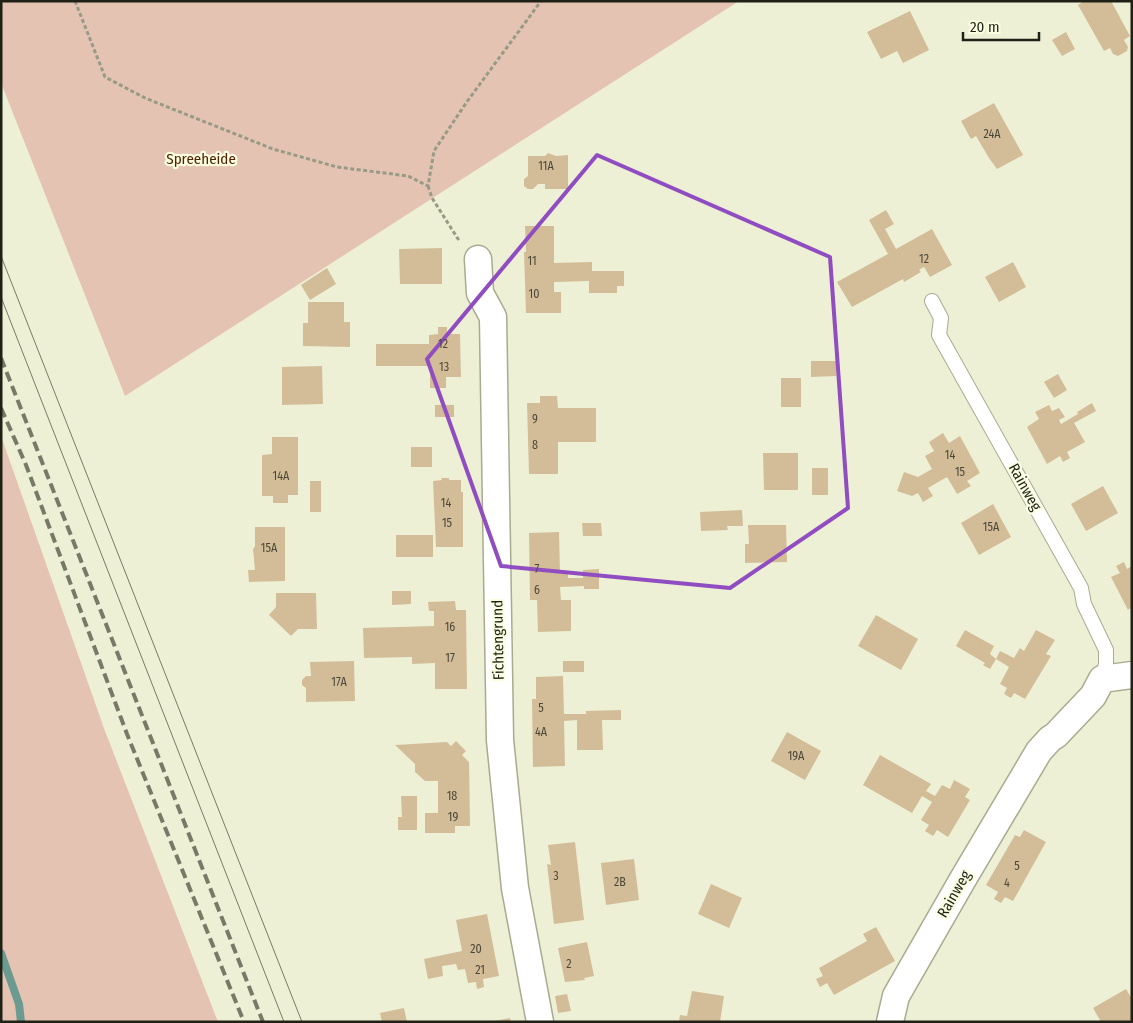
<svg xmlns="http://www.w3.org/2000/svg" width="1133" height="1023" font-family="'Fira Sans Condensed',sans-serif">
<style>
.green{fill:#e5c3b3}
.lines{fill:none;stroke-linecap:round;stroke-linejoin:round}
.stream{stroke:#6b9b90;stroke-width:8}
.building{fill:#d3bd99}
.service-casing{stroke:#a8ab90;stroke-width:16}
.minor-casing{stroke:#a8ab90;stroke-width:29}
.path{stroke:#979a85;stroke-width:3;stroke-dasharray:4 2.5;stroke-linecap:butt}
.service{stroke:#fff;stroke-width:14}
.minor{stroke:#fff;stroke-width:26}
.tram{stroke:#787a68;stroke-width:1}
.rail{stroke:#787a68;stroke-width:4;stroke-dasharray:10 5;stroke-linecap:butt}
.marked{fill:none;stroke:#904cc1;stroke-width:4;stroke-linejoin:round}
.labels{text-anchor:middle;stroke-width:4.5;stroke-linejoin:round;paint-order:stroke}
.number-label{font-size:12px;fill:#4c4837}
.park-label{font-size:15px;fill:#522102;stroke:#fafee1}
.street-label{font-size:15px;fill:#1f2116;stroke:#fafee1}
</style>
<rect width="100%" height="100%" fill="#edf0d4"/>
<path class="green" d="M1,1H739L125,396L1,83Z
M1,436L105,731L218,1022H1Z"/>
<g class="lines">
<path class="stream" d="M1,953L19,1004L21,1022"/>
</g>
<path class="building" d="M1084,1H1111L1130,36L1124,40L1128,47L1127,51L1118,56L1113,54L1110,48L1104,51L1078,5Z
M910,11L929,50L903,63L897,51L881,59L867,32Z
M1066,32L1075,49L1062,56L1052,40Z
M994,103L1023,155L997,169L989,158L976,136L971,139L961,121Z
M548,153L556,156L568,155V189H545V184H538L533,189H528L524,186V179L528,176V156H545Z
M886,210L894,224L885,229L896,249L932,229L952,265L930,277L924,267L919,270L921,272L904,282L903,279L852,307L837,282L888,254L869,220Z
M525,226H554V263L592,262V271H624V286H617V293H589V281L554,282V292H561V313H526L524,252H526Z
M442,248V284H400L399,249Z
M1013,262L1026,287L999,302L985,277Z
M327,268L336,284L310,300L301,285Z
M308,302H344V322H350V347L303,346V323H308Z
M438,327H447V334H460L461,377H446V388H430V366H376V344H429V335L438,334Z
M811,361H836V376L811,377Z
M322,366L323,404L282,405V367Z
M1058,374L1067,390L1054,398L1044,382Z
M781,378H801V407H781Z
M540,396H557L558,408H596V442H558V474H529L527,403H540Z
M1092,403L1096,411L1074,423L1085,442L1067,452L1070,458L1063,462L1060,456L1047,464L1027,427L1039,419L1035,412L1049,405L1052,411L1059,408L1065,417L1059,420L1061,424L1078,414L1077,412Z
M435,405H454V417H435Z
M943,433L949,443L960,436L980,473L967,481L971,486L957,494L947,477L928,488L933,496L923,502L918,493L912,496L897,491L904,472L918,477L932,469L925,456L934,451L929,442Z
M272,437H298V495H288V503H273V496H262V455L272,454Z
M411,447H432V467H411Z
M763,453H798V490H764Z
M812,468H828V495H812Z
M441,478H449V480H461V492H463V547H436L433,481L442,480Z
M310,481H321V512H310Z
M1103,486L1118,513L1086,531L1071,504Z
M993,504L1011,537L979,555L961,523Z
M742,510L743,526H727L728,530L701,531L700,512Z
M582,523H601L602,536H583Z
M748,525H786L787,562L745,563V544H749Z
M255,527H285V581L249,582L248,570H255L253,549L255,546Z
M559,532L560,574H568V578H583V570L599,569V589H584V586L560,587L561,600H571V631L538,632L537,600H530L529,533Z
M396,535H433V557H396Z
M1124,562L1127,569L1132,566V612L1130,608L1128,610L1111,577L1120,573L1116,566Z
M392,591H411V604L392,605Z
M276,593H316L317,629H298L291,636L269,615L276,607Z
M455,601L456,610H466L467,689H435V663L412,664V657L364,658L363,628L434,626V611H429L428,602Z
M876,615L918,639L901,670L858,646Z
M965,630L994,646L990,654L996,659L990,669L983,665L985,663L956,646Z
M1036,630L1055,640L1046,654L1051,656L1025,699L1014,693L1011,698L1004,694L1007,688L1000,684L1009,667L996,659L1000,651L1014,658L1020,648L1024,651Z
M354,661L355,701L306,702V688L302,685V680L306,676H311L310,662Z
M563,661H584V672H563Z
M563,676L564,714H586V711L621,710V720H602L603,750H577V720L564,721L565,766L533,767L532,699H536V677Z
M787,732L821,751L805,780L771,761Z
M456,741L466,751L462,755L469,762L470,826H455V833H425V813H438V781H425L415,772V764L395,745L447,742L451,746Z
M880,755L931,784L926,791L935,796L942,785L950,789L954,780L970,789L965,797L970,800L948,837L937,830L933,836L925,831L929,825L921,820L932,802L922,796L912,813L863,785Z
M401,796H417V830H398V817H402Z
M1024,830L1046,842L1013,901L1005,897L1001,903L994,899L998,892L986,885L1015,835L1020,837Z
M575,842L584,920L554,924L547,864L551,865L548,845Z
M634,859L639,900L606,905L601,863Z
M711,884L742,898L729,928L698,914Z
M487,914L499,976L483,979L484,987L477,989L476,982L468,983L465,969L458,970L456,964L442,966L443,976L428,979L424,959L462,951L456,920Z
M876,927L895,961L834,995L827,983L820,987L816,979L823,976L819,968L867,941L863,934Z
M587,942L594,976L584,978L585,980L565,982L558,948Z
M1126,989L1132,999V1022H1101L1093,1008Z
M692,991L724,996L720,1022H679L680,1015L687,1016Z
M567,994L571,1011L558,1013L555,996Z
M404,1008L407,1022H382L380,1013Z
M510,1018L511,1022H494V1021Z"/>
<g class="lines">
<g class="service-casing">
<path id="service" d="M932,301L941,318L939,335L1081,588L1084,604L1106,650V664L1102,679"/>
</g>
<g class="minor-casing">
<path id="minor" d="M478,259L480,293L493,317L500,740L515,888L540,1022
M890,1022L896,996L963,879L1039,751L1050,739L1056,735L1093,696L1102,679L1132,675"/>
</g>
<path class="path" d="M75,1L105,77L145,98L273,149L337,167L408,176L428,186L434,151L466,103L541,1
M428,186L432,198L460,242"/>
<use href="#service" class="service"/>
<use href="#minor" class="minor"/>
<path class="tram" d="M1,256L302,1022
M1,297L284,1022"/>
<path class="rail" d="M1,358L263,1022
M1,408L26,465L127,734L244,1022"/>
</g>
<path class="marked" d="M597,155L830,257L848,508L730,588L501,566L427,359Z"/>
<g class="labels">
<g class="number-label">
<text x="992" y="138">24A</text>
<text x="546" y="170">11A</text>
<text x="924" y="263">12</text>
<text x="532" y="265">11</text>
<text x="534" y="298">10</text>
<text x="443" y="348">12</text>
<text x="444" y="371">13</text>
<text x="535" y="423">9</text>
<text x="535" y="449">8</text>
<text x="950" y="459">14</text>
<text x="960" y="476">15</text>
<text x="281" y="480">14A</text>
<text x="446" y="507">14</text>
<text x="447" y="527">15</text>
<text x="991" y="531">15A</text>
<text x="269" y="552">15A</text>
<text x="537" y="573">7</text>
<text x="537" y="594">6</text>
<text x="450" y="631">16</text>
<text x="450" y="662">17</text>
<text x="339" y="686">17A</text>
<text x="541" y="712">5</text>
<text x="541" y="736">4A</text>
<text x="796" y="760">19A</text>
<text x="452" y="800">18</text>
<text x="453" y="821">19</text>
<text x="1017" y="870">5</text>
<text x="556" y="880">3</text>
<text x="620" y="886">2B</text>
<text x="1007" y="887">4</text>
<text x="476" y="953">20</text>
<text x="569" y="968">2</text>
<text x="480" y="974">21</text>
</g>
<g class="park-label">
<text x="201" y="164">Spreeheide</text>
</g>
<g class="street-label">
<text transform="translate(1025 487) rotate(61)" y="5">Rainweg</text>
<text transform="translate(498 640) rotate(-91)" y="5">Fichtengrund</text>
<text transform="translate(954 894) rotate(-60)" y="5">Rainweg</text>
</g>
</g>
<rect width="1133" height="1023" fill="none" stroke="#1f2116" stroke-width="5"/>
<path d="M963 32v8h76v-8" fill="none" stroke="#1f2116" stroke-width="2.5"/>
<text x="970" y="32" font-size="15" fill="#1f2116" stroke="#fafee1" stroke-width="4" paint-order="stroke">20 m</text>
</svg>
